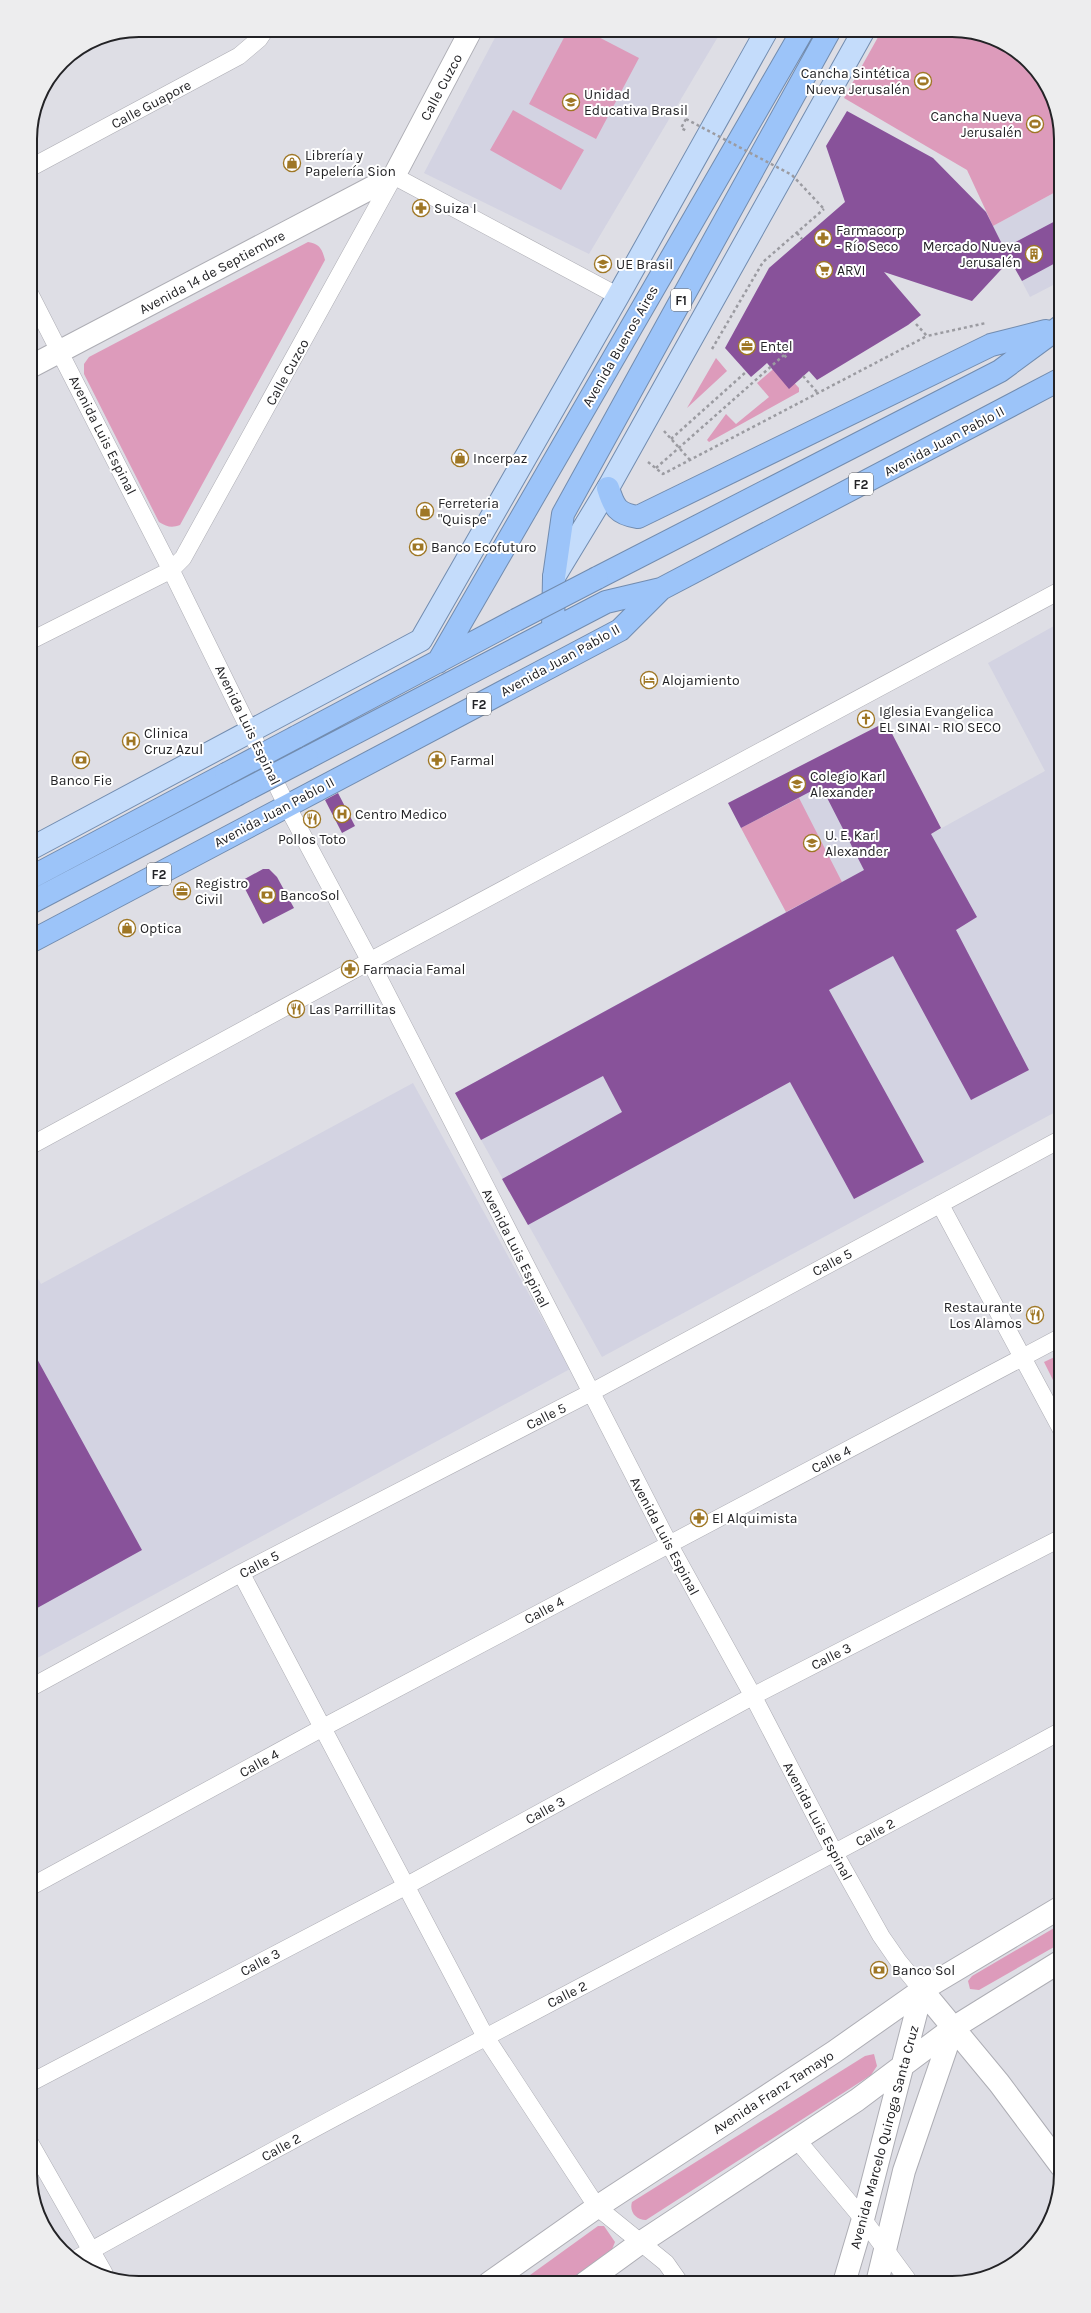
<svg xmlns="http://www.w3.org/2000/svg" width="1091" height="2313" font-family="Karla,sans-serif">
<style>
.built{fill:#d3d3e2}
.green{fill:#dd9bbb}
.building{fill:#88529a}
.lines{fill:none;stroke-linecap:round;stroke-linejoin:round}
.street-casing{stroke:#adadb4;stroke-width:18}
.secondary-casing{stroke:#adadb4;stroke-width:24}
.primary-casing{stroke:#728caf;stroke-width:24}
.highway-casing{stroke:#728caf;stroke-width:24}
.path{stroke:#9b9ba1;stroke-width:2.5;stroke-dasharray:3 3;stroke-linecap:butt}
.street{stroke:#fff;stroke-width:17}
.secondary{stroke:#fff;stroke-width:22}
.primary{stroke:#c4dcfb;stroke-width:22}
.highway{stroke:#9cc4f9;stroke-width:22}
.highway-bridge-casing{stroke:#728caf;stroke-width:24;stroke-linecap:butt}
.path-bridge{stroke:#9b9ba1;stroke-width:2.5;stroke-dasharray:3 3;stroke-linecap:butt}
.highway-bridge{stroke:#9cc4f9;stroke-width:22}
.labels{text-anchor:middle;stroke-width:4;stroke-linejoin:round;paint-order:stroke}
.shield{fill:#fff;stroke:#656567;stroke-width:1}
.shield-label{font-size:13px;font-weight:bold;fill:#232326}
.poi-label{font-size:14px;fill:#232326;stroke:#fff;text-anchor:start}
.street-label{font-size:14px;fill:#232326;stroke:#fff}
.rim{fill:none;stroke:#232326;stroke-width:2}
</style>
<rect width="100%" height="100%" fill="#dedee5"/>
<path class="built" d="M499,30H722L589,254L424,173Z
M1061,189V281L1030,297L993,226Z
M1061,622V1109L602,1357L455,1093L786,912L728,803L828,752L931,834L1045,771L988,663Z
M413,1083L570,1369L30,1662V1264L41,1284Z"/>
<path class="green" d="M568,30H585L639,58L596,139L529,104Z
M882,30H960L1018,52L1053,97L1061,139V189L993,226L967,170L844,98Z
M513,110L584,150L561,190L490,150Z
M308,242C320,244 322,249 325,260L180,525C172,528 167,527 159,522L84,374V364L89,357Z
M716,358L727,371L687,408Z
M778,365L799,388V392L709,442L707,440L726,414L736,424L769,397L757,383Z
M799,798L842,882L786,912L741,828Z
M1061,1354V1396L1044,1362Z
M1061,1924V1943L979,1990L970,1989L968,1981L972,1976Z
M874,2054L877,2066L871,2075L646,2220C636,2220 629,2212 632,2202L865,2056Z
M598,2226H604L615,2242L611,2252L569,2283H519Z"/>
<path class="building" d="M847,111L933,158L986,212L1004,248L1061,218V260L1022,281L1010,260L972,301L884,272L921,315L908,325L817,380L809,371L789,389L767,363L751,377L725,348L769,268L845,202L826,146Z
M886,722L941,828L931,834L977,917L956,930L1029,1070L971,1100L893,956L829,990L924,1162L854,1199L790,1082L528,1225L502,1179L622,1112L603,1076L481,1140L455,1093L864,870L821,786L741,828L728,803Z
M338,793L355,826L342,833L325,800Z
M263,869H269L277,877L294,908L263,924L241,881Z
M30,1346L142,1550L30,1612Z"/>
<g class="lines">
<g class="street-casing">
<path id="street" d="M30,168L239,56L259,39L265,30
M30,294L171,570L287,806L370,961L669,1544L753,1696L835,1854L881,1936L899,1962L922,1990
M30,641L171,570L183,558L394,176L618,296
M30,1146L370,961L1061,590
M940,1204L1061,1429
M241,1573L485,2036L597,2207L666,2263L680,2283
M30,1688L241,1573L590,1393L1061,1139
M30,1887L324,1727L1061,1337
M30,2083L406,1886L753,1696L1061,1538
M798,2141L863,2219L910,2283
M30,2143L104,2273
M74,2260C400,2078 733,1910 1061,1731"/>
</g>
<g class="secondary-casing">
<path id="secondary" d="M30,367L394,176L471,30
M922,1990L999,2083L1061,2166
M489,2283L597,2207L834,2052L922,1990L1061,1907
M585,2283L640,2243L857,2100L953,2028L1061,1961
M844,2283L863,2219L922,1990
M877,2283L904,2171L953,2028"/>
</g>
<g class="primary-casing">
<path id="primary" d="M554,577L608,488L864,30
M30,849L421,640L618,296L767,30"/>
</g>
<g class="highway-casing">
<path id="highway" d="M608,488C614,507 617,514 638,517L991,345L1046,331
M597,578L1000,371L1061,326
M553,628L554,577L563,514L830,30
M438,662L803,30
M296,737L516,620
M307,758L606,602L661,589
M30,878L226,774
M30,903L236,795
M30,942L620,630L661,589L1061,379"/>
</g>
<path class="path" d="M686,119L681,128L687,131
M797,233L802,239
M916,324L927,336L986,323
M712,349L763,262L824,209
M780,351L787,358
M803,376L817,392
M664,431L690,460
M671,439L746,372
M648,462L663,474L927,336
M656,468L784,355"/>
<use href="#street" class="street"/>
<use href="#secondary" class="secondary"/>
<use href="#primary" class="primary"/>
<use href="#highway" class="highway"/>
<g class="highway-bridge-casing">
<path id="highway-bridge" d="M516,620L597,578
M226,774L296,737
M236,795L307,758"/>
</g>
<path class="path-bridge" d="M686,119L792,175L824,209"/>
<use href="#highway-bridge" class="highway-bridge"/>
</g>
<defs>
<g id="stadium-ring" transform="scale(0.9)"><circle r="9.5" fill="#fff" stroke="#9f7725" stroke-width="1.5"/><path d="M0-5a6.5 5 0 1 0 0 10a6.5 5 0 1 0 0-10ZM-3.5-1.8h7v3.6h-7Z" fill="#9f7725"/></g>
<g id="school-ring" transform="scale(0.9)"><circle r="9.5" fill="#fff" stroke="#9f7725" stroke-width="1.5"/><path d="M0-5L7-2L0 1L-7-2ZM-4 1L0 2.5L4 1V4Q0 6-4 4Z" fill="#9f7725"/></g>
<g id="shop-ring" transform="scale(0.9)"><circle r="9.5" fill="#fff" stroke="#9f7725" stroke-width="1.5"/><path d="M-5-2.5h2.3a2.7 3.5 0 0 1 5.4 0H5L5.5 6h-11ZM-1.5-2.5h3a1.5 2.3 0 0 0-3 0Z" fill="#9f7725"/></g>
<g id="pharmacy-ring" transform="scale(0.9)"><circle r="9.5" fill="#fff" stroke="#9f7725" stroke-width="1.5"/><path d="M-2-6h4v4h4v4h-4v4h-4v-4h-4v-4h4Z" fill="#9f7725"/></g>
<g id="building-ring" transform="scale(0.9)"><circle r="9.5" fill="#fff" stroke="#9f7725" stroke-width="1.5"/><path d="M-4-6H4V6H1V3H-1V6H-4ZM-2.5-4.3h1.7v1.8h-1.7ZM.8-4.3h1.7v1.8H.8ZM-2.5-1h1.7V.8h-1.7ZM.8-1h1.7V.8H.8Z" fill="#9f7725"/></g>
<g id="supermarket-ring" transform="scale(0.9)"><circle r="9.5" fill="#fff" stroke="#9f7725" stroke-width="1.5"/><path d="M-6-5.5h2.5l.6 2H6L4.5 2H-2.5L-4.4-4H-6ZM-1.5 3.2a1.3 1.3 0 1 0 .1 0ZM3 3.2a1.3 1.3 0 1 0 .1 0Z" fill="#9f7725"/></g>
<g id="office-ring" transform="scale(0.9)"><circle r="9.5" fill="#fff" stroke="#9f7725" stroke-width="1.5"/><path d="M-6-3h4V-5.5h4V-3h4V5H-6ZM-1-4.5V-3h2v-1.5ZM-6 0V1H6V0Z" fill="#9f7725"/></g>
<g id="bank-ring" transform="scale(0.9)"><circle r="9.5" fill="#fff" stroke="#9f7725" stroke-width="1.5"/><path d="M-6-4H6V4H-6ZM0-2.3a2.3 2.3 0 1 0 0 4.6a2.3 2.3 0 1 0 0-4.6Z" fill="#9f7725"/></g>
<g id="hotel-ring" transform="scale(0.9)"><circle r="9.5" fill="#fff" stroke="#9f7725" stroke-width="1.5"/><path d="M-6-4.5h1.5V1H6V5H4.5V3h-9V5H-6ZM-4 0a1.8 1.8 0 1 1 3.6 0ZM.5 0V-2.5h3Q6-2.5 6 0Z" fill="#9f7725"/></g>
<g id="church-ring" transform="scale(0.9)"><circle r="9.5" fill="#fff" stroke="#9f7725" stroke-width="1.5"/><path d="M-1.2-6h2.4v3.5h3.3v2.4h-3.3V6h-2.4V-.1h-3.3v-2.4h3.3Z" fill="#9f7725"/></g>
<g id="hospital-ring" transform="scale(0.9)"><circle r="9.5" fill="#fff" stroke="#9f7725" stroke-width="1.5"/><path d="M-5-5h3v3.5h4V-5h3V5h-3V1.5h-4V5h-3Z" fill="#9f7725"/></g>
<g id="restaurant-ring" transform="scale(0.9)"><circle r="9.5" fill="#fff" stroke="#9f7725" stroke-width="1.5"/><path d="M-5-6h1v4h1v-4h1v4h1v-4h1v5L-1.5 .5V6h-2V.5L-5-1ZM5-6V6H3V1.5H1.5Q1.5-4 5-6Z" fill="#9f7725"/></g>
</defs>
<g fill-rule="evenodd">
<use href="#stadium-ring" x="923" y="81"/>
<use href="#school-ring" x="571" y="102"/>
<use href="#stadium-ring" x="1035" y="124"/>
<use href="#shop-ring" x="292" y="163"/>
<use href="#pharmacy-ring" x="421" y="208"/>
<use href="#pharmacy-ring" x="823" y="238"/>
<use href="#building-ring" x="1034" y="254"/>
<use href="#school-ring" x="603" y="264"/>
<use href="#supermarket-ring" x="824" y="270"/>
<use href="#office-ring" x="747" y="346"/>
<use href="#shop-ring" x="460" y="458"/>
<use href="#shop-ring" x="425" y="511"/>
<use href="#bank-ring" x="418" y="547"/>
<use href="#hotel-ring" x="649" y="680"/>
<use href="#church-ring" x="866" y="719"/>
<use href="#hospital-ring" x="131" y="741"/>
<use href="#bank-ring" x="81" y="760"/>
<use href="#pharmacy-ring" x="437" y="760"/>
<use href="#school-ring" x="797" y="784"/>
<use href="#hospital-ring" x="342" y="814"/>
<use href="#restaurant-ring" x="312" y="819"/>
<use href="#school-ring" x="812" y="843"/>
<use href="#office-ring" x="182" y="891"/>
<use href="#bank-ring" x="267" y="895"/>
<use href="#shop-ring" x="127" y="928"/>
<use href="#pharmacy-ring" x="350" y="969"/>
<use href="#restaurant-ring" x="296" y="1009"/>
<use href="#restaurant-ring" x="1035" y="1315"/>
<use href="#pharmacy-ring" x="699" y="1518"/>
<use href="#bank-ring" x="879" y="1970"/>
</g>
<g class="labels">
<g class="shield">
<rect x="671" y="289" width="20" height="22" rx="3"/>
<rect x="849" y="473" width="24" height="22" rx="3"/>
<rect x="467" y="693" width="24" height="22" rx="3"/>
<rect x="147" y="863" width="24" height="22" rx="3"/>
</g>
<g class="shield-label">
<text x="681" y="305">F1</text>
<text x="861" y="489">F2</text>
<text x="479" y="709">F2</text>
<text x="159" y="879">F2</text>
</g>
<g class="poi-label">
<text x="910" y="78" text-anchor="end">Cancha Sintética<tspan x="910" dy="16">Nueva Jerusalén</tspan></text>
<text x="584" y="99">Unidad<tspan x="584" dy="16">Educativa Brasil</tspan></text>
<text x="1022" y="121" text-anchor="end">Cancha Nueva<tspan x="1022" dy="16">Jerusalén</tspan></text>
<text x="305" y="160">Librería y<tspan x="305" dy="16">Papelería Sion</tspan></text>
<text x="434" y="213">Suiza I</text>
<text x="836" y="235">Farmacorp<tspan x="836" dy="16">- Río Seco</tspan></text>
<text x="1021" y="251" text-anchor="end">Mercado Nueva<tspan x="1021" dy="16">Jerusalén</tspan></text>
<text x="616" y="269">UE Brasil</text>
<text x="837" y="275">ARVI</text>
<text x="760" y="351">Entel</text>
<text x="473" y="463">Incerpaz</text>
<text x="438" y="508">Ferreteria<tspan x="438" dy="16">"Quispe"</tspan></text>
<text x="431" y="552">Banco Ecofuturo</text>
<text x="662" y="685">Alojamiento</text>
<text x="879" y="716">Iglesia Evangelica<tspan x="879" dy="16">EL SINAI - RIO SECO</tspan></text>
<text x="144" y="738">Clinica<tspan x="144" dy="16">Cruz Azul</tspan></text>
<text x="450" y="765">Farmal</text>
<text x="810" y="781">Colegio Karl<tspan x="810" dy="16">Alexander</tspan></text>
<text x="81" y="785" text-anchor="middle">Banco Fie</text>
<text x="355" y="819">Centro Medico</text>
<text x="825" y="840">U. E. Karl<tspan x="825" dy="16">Alexander</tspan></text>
<text x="312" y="844" text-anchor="middle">Pollos Toto</text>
<text x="195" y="888">Registro<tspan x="195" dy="16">Civil</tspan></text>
<text x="280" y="900">BancoSol</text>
<text x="140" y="933">Optica</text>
<text x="363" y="974">Farmacia Famal</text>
<text x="309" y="1014">Las Parrillitas</text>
<text x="1022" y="1312" text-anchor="end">Restaurante<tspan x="1022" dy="16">Los Alamos</tspan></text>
<text x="712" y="1523">El Alquimista</text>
<text x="892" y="1975">Banco Sol</text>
</g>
<g class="street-label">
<text transform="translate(441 87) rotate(-62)" y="5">Calle Cuzco</text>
<text transform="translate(151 104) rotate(-28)" y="5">Calle Guapore</text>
<text transform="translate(212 272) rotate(-28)" y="5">Avenida 14 de Septiembre</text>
<text transform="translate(620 346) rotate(-60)" y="5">Avenida Buenos Aires</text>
<text transform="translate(287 372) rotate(-61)" y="5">Calle Cuzco</text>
<text transform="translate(103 435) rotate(63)" y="5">Avenida Luis Espinal</text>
<text transform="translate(944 441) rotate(-28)" y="5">Avenida Juan Pablo II</text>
<text transform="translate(560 660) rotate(-29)" y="5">Avenida Juan Pablo II</text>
<text transform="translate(248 725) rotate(64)" y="5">Avenida Luis Espinal</text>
<text transform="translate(274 812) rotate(-28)" y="5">Avenida Juan Pablo II</text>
<text transform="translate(516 1248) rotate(63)" y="5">Avenida Luis Espinal</text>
<text transform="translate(832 1262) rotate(-28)" y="5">Calle 5</text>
<text transform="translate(546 1416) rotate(-27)" y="5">Calle 5</text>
<text transform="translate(831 1459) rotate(-28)" y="5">Calle 4</text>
<text transform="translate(665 1536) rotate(62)" y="5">Avenida Luis Espinal</text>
<text transform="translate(259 1564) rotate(-28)" y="5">Calle 5</text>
<text transform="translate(544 1610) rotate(-28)" y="5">Calle 4</text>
<text transform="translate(831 1656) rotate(-27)" y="5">Calle 3</text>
<text transform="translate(259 1763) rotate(-29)" y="5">Calle 4</text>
<text transform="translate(545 1810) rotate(-29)" y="5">Calle 3</text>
<text transform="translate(818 1821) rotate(62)" y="5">Avenida Luis Espinal</text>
<text transform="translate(875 1832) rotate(-29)" y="5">Calle 2</text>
<text transform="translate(260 1962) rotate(-28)" y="5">Calle 3</text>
<text transform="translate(567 1994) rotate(-27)" y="5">Calle 2</text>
<text transform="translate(773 2092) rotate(-33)" y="5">Avenida Franz Tamayo</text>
<text transform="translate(884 2137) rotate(-75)" y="5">Avenida Marcelo Quiroga Santa Cruz</text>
<text transform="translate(281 2147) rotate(-29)" y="5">Calle 2</text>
</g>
</g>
<path d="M0 0H1091V2313H0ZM139 37H952A102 102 0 0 1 1054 139V2174A102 102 0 0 1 952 2276H139A102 102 0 0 1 37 2174V139A102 102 0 0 1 139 37Z" fill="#ededee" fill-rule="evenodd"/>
<path class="rim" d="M139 37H952A102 102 0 0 1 1054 139V2174A102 102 0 0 1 952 2276H139A102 102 0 0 1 37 2174V139A102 102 0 0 1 139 37Z"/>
</svg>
